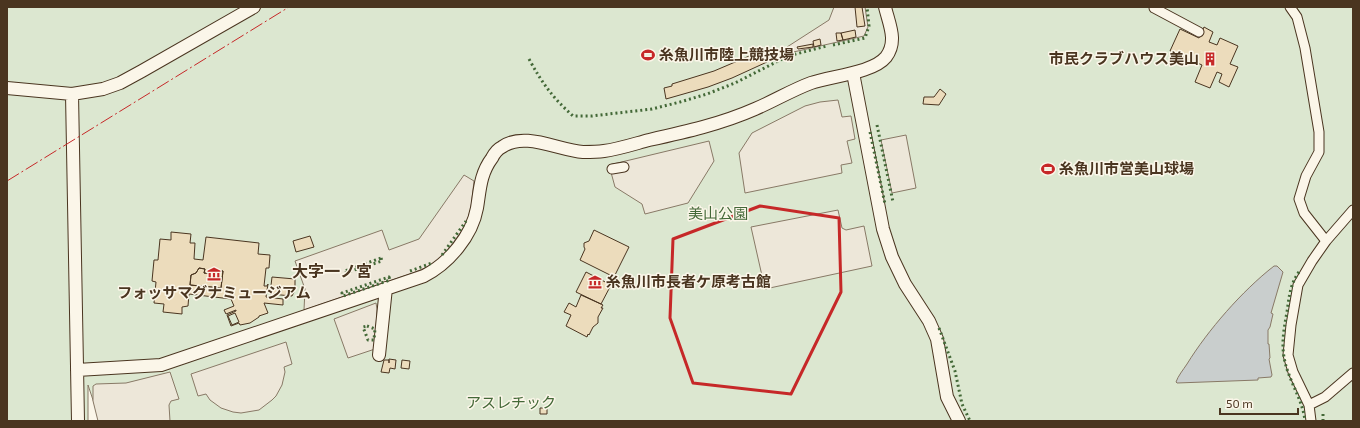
<svg xmlns="http://www.w3.org/2000/svg" width="1360" height="428" font-family="'Exo 2','Noto Sans JP',sans-serif">
<style>
.green{fill:#dce7d0;stroke:#887966}
.parking{fill:#ede7d9;stroke:#887966}
.water{fill:#c9cecd;stroke:#887966}
.building{fill:#ecdcbc;stroke:#4a3520;fill-rule:evenodd}
.lines{fill:none;stroke-linecap:round;stroke-linejoin:round}
.minor-casing{stroke:#4a3520;stroke-width:11}
.tertiary-casing{stroke:#4a3520;stroke-width:14}
.minor{stroke:#fbf6e9;stroke-width:9}
.tertiary{stroke:#fbf6e9;stroke-width:12}
.hedge{stroke:#436837;stroke-width:3;stroke-dasharray:2 3;stroke-linecap:butt}
.power{stroke:#c62828;stroke-width:1;stroke-dasharray:14 3 2 3;stroke-linecap:butt}
.marked{fill:none;stroke:#c62828;stroke-width:3;stroke-linejoin:round}
.labels{text-anchor:middle;stroke-width:3;stroke-linejoin:round;paint-order:stroke}
.poi-label{font-size:15px;font-weight:bold;fill:#4a3520;stroke:#fbf6e9;text-anchor:start}
.park-label{font-size:15px;fill:#436837;stroke:#fbf6e9}
.neighbourhood-label{font-size:16px;font-weight:bold;fill:#4a3520;stroke:#fbf6e9}
</style>
<rect width="100%" height="100%" fill="#fbf6e9"/>
<path class="green" d="M7,7H1353V421H100L88,385V421H7Z"/>
<path class="parking" d="M834,7H865L868,27L864,36L789,53L787,47L829,20Z
M838,100L842,117L851,116L855,139L847,141L852,163L841,165L842,173L745,193L739,153L752,133L805,106L820,102Z
M906,135L916,188L892,193L881,140Z
M709,141L714,161L688,203L645,214L642,204L615,187L609,165Z
M464,175L474,181L471,208L466,225L446,253L434,264L413,273L304,310L305,289L295,261L382,230L389,250L419,239Z
M838,210L842,228L846,230L864,226L872,266L765,289L751,227Z
M376,303L377,309L375,349L348,358L334,319Z
M286,342L292,364L284,367L285,372L282,385L276,396L272,400L259,410L241,413L233,412L221,408L210,400L206,394L198,396L191,374Z
M170,372L179,399L171,401L169,405L170,421H98L93,401V386L96,384L126,383Z"/>
<path class="water" d="M1274,266H1277L1283,272L1271,313L1273,314L1270,327L1268,330V344H1269L1270,358L1269,359L1272,375L1271,377L1258,378V380L1177,383L1176,382C1178,376 1183,370 1187,364C1208,330 1242,291 1274,266Z"/>
<path class="building" d="M855,7H862L865,26L857,27Z
M1204,27L1213,32L1209,42L1217,45L1220,38L1238,46L1230,64L1238,67L1229,87L1219,82L1222,74L1217,72L1210,88L1195,82L1202,65L1170,51L1180,29L1199,38Z
M855,30L856,37L843,40L841,33Z
M836,33H841L843,40L837,41Z
M820,39L821,45L814,47L813,41Z
M813,44V47L798,49L797,47Z
M761,51L767,62L732,78L708,87L666,99L664,88L672,86V84L714,71Z
M940,89L946,94L939,105L923,104L924,97H934Z
M594,230L629,247L614,277L580,260L585,249L584,247V243L589,241Z
M171,232L191,234L190,243H195L194,259L203,260L206,237L259,243L258,254L270,255L269,268H266L264,286H267L268,284L266,297L283,299V305L264,303L268,313L259,316V317L250,323L240,325L239,323L231,326L227,315L236,311V310L226,314L224,310L234,306L231,299L189,294L188,306L182,307V314L163,312L164,304L154,303L156,282L152,281L154,260H158L160,239L171,240ZM199,268L205,269L204,273L212,274V270L223,271L221,288L190,285L191,275L196,273ZM235,313L239,322L232,325L228,316Z
M310,236L314,247L296,252L293,241Z
M199,268L205,269L204,273L212,274V270L223,271L221,288L190,285L191,275L196,273Z
M586,272L611,285L601,304L576,292Z
M272,277L295,279V290L292,296L270,294Z
M581,295L603,305L601,308H603L598,317V323L593,327L589,335L588,334L587,337L566,326L571,315L564,312L569,303L576,307Z
M389,359L396,360L395,369L390,368L389,373L381,372L384,360H389V363Z
M402,360L410,361L409,369L401,368Z
M540,408H547V414H540Z"/>
<g class="lines">
<g class="minor-casing">
<path id="minor" d="M1155,7L1154,8L1199,32
M1290,7L1297,17L1305,48L1319,132V152L1306,176L1299,199L1304,213L1326,241
M612,169L624,167
M1309,405L1325,397L1353,373
M1311,421L1309,405L1293,372L1288,355L1291,325L1298,285L1312,261L1326,241L1353,210"/>
</g>
<g class="tertiary-casing">
<path id="tertiary" d="M853,73L883,229L892,257L905,284L929,321L937,339L947,397L959,421
M7,88L72,94L103,89L120,83L142,71L254,7
M72,94L78,421
M379,355L386,288
M77,370L161,365L424,276C449,263 472,236 477,208C480,190 480,174 492,158C494,154 498,149 502,147C524,131 558,150 583,152C590,152 597,152 604,151C619,149 634,144 649,140C685,132 721,124 755,109C774,101 792,90 811,83C831,76 873,73 886,57C898,41 889,24 885,7"/>
</g>
<use href="#minor" class="minor"/>
<use href="#tertiary" class="tertiary"/>
<path class="hedge" d="M833,45L865,38L869,26L867,7
M529,59C542,83 553,98 573,116H592L652,109L680,102L707,94L735,83L788,56L827,46
M877,125L893,202
M870,132L885,204
M442,255L466,221
M381,258L382,261L345,273V271Z
M410,271L432,263
M1299,272C1290,284 1289,298 1287,312C1283,334 1280,350 1288,372C1294,389 1303,403 1305,421
M389,277L390,280L343,296L342,293Z
M367,326L375,329L374,340H368L363,327Z
M939,328L955,371L962,404L970,421
M1323,421V413"/>
<path class="power" d="M7,181L289,7"/>
</g>
<path class="marked" d="M760,206L839,218L841,292L791,394L693,383L670,318L673,239Z"/>
<defs>
<g id="stadium-bare" transform="scale(1.08)"><path d="M0-5a6.5 5 0 1 0 0 10a6.5 5 0 1 0 0-10ZM-3.5-1.8h7v3.6h-7Z" fill="#c62828" stroke="#fbf6e9" stroke-width="2.5" paint-order="stroke"/></g>
<g id="building-bare" transform="scale(1.08)"><path d="M-4-6H4V6H1V3H-1V6H-4ZM-2.5-4.3h1.7v1.8h-1.7ZM.8-4.3h1.7v1.8H.8ZM-2.5-1h1.7V.8h-1.7ZM.8-1h1.7V.8H.8Z" fill="#c62828" stroke="#fbf6e9" stroke-width="2.5" paint-order="stroke"/></g>
<g id="museum-bare" transform="scale(1.08)"><path d="M0-6L6-3V-2H-6V-3ZM-5-1h2V3h-2ZM-1-1h2V3h-2ZM3-1h2V3H3ZM-6 4H6V6H-6Z" fill="#c62828" stroke="#fbf6e9" stroke-width="2.5" paint-order="stroke"/></g>
</defs>
<g fill-rule="evenodd">
<use href="#stadium-bare" x="648" y="55"/>
<use href="#building-bare" x="1210" y="59"/>
<use href="#stadium-bare" x="1048" y="169"/>
<use href="#museum-bare" x="214" y="274"/>
<use href="#museum-bare" x="595" y="282"/>
</g>
<g class="labels">
<g class="poi-label">
<text x="659" y="60">糸魚川市陸上競技場</text>
<text x="1199" y="64" text-anchor="end">市民クラブハウス美山</text>
<text x="1059" y="174">糸魚川市営美山球場</text>
<text x="606" y="287">糸魚川市長者ケ原考古館</text>
<text x="214" y="298" text-anchor="middle">フォッサマグナミュージアム</text>
</g>
<g class="park-label">
<text x="718" y="219">美山公園</text>
<text x="511" y="408">アスレチック</text>
</g>
<g class="neighbourhood-label">
<text x="332" y="277">大字一ノ宮</text>
</g>
</g>
<rect width="1360" height="428" fill="none" stroke="#4a3520" stroke-width="16"/>
<path d="M1220 408v6h78v-6" fill="none" stroke="#4a3520" stroke-width="2"/>
<text x="1226" y="408" font-size="12" fill="#4a3520" stroke="#fbf6e9" stroke-width="3" paint-order="stroke">50 m</text>
</svg>
